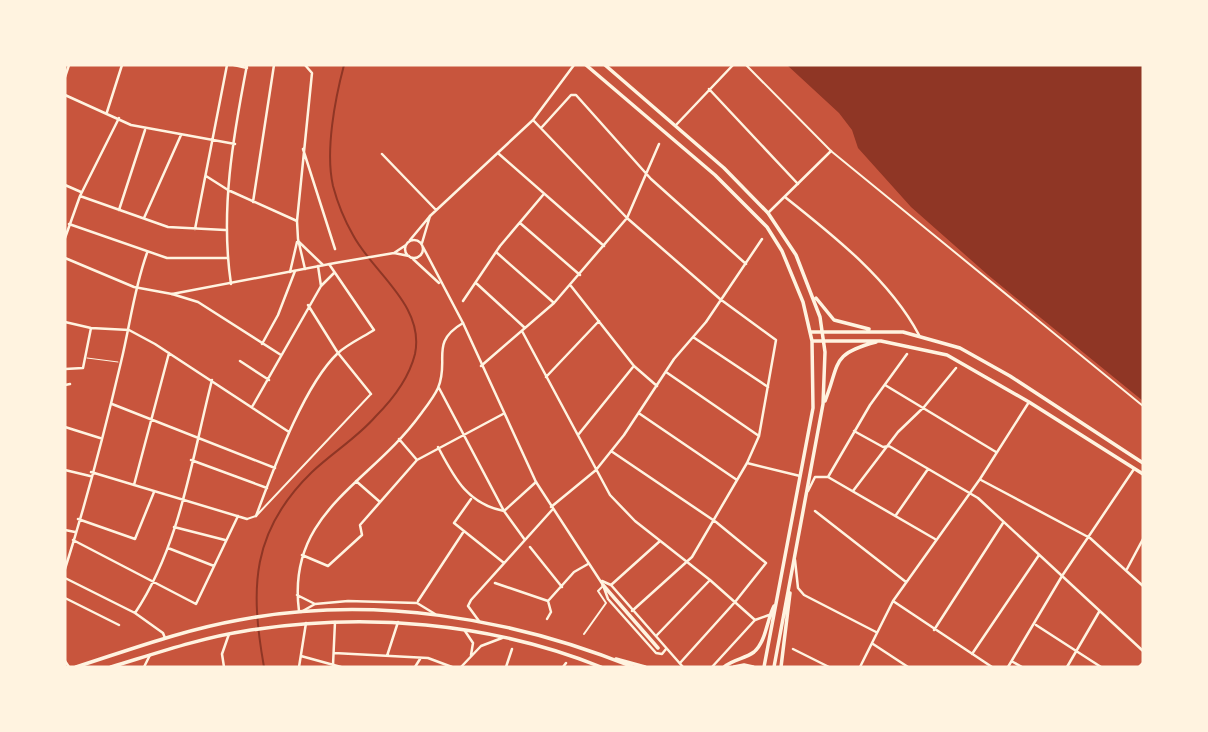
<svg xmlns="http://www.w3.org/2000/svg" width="1208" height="732" font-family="Signika,sans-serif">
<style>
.water{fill:#8f3625}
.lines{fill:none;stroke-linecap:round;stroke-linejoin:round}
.stream{stroke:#8f3625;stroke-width:2}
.service{stroke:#fff3e0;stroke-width:1}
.pedestrian{stroke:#fff3e0;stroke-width:2}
.minor{stroke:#fff3e0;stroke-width:2.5}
.tertiary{stroke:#fff3e0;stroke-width:2.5}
.primary{stroke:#fff3e0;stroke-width:3.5}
.trunk{stroke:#fff3e0;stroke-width:3.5}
</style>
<rect width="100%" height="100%" fill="#c8553d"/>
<path class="water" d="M787,65H1143V401L988,275L911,207L858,148L852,130L839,113Z"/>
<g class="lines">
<path class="stream" d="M264,667C250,588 251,531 312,472C333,452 357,438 376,416C393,399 409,378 415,354C425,305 373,273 353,235C345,221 337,201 333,186C325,151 335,99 344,65"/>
<path class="service" d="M87,358L118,362"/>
<path class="pedestrian" d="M746,65L831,151L1143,406
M247,519L256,516L370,395
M584,634L606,603L598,591L602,587"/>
<path class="minor" d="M234,65L247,68
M305,65L312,73L297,221L298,239L305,269
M65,77L69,65
M709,89L798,184
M65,95L131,125L235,144
M107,112L122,65
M533,120L627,218L720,299L776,340L759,436L747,463L692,557L632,611
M676,125L733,65
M542,127L571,95H576L651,179L746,264
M303,149L335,249
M382,154L436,210
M499,154L604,246
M206,176L228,190L297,221
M65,185L81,192
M80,196L168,227L225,230
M785,197C833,235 890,280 919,335
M253,202L274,65
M119,210L145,130
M768,213L831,151
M430,216L533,120L574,65
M144,218L181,135
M520,223L580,275
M69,224L167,258H227
M195,229L227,65
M65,238L80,196L119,118
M298,241L323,265
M496,252L554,303
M318,266L321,286L334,273
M290,272L297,242
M476,283L525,328
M231,284C220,211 233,137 247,65
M571,286L634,366L657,386
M172,294L198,302L281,355
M463,301L500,246L543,195
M308,305L338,353L371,394
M65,322L91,328L129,330L155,344L289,432
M522,331L610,495L635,521L710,580L755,620L769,615
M693,337L768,387
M262,344L278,315L295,271
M240,361L269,380
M481,366L554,303L627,218L659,144
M65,369L83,368L91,328
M666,372L759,436
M546,377L599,321
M65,385L70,384
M885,385L996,452
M439,388L504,511L525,540
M112,404L275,468
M252,407L321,286
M640,414L737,480
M65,427L100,438
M854,431L883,447L889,446L978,498L1143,651
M578,435L633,367
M399,439L417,460
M438,447C454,477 467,504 504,511L536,482
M611,451L716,522L766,563L735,602L680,663
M191,460L267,488
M747,463L800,476
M65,470L90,476
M91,472L247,519
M828,477L870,405L907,354
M981,480L1090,538L1143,586
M356,481L380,502
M134,485L169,353
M808,491L815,477H828L935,539
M853,491L898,432L924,407L956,368
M471,499L454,523L504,563
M551,507L596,470L624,435L674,359L706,322L762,239
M815,511L906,582
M896,515L928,469
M256,516C273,471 303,386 338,353C348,344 363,337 374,330L329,264
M78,519L135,539L154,492
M174,527L225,540
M65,530L75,532
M73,540L196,604L238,516
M530,547L562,587
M168,548L214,566
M302,555L328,566L362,535L360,525L417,460L503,414
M795,560L798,588L804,595L876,632
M65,569C86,503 105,430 121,362C130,325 134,289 147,253
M1127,569L1143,539
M65,578L135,613L163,633L165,638
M495,583L548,601
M611,585L660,541
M297,595L315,604
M65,598L119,625
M418,601L464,531
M548,601L574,572L588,564
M893,601L992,667
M299,611C286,512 370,484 420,415C426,407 434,397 438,388C450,360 429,343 463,323
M301,612L315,604L348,601L417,603L435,614
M135,613C180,546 192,458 212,380
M547,619L551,612L548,601
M479,621L468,606L471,600L552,510
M1036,625L1101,667
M934,630L1003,523
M465,631L473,643L471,655
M657,635L710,580
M873,644L908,667
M793,649L829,667
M334,653L428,658L452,667
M972,654L1039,555
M301,656L341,667
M387,656L398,622
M65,661L69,667
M1013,662L1022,667
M333,665L335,622
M144,667L150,655
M224,667L222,654L229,634
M299,667L306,623
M415,667L420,659
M461,667L481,646L502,638
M506,667L512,649
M563,667L566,663
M712,667L755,620
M860,667L893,601L980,479L1029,402
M1008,667L1062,576L1134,469
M1067,667L1099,612
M1139,667L1143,663"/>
<path class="tertiary" d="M410,240L430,216
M405 249a9 9 0 1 1 18 0a9 9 0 1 1-18 0Z
M422,243L430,216
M423,247L463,323L536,482L603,585L608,599L656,653L662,654L666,649
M394,253L406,245
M65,258L134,287L172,294L335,263L394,253L409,256
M413,259L439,283
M602,581L611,585L683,667"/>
<path class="primary" d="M586,65L715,175L767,227L782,251L803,302L812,341L813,408L764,667
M605,65L724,168L768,213L796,255L820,317L825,352L823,404L774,667
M816,298L834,320L869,329
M811,332H903L960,348L1010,376L1143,463
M812,341H881L947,355L1029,402L1143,474
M825,401C840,364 830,354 876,342
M603,585L658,648
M616,659L645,667
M724,667C733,659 745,659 754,652C766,642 767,619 774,606
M734,667L744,665L753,667
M781,667L790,593"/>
<path class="trunk" d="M76,667C129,650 183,630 239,620C372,595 509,617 633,667
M111,667C154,654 200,638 245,631C364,612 489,622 601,667"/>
</g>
<rect width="1208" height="732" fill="none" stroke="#fff3e0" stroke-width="133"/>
</svg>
